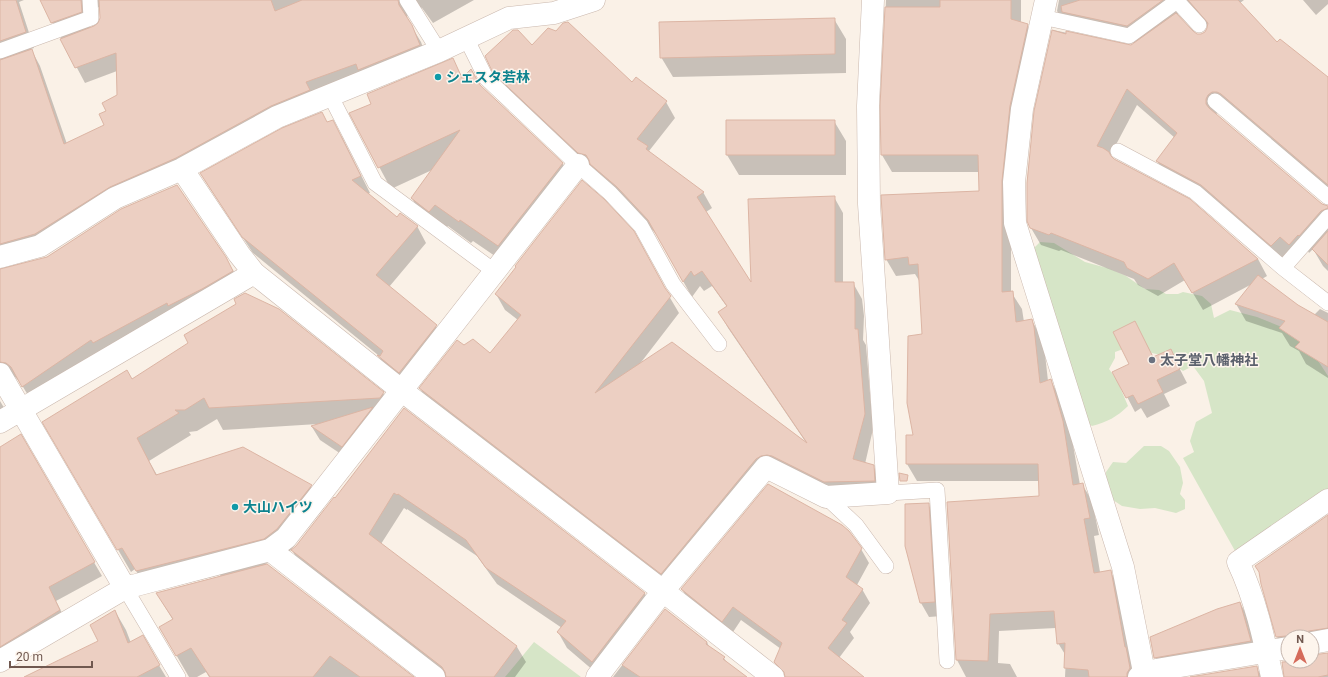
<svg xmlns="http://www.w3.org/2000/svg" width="1328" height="677" font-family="Roboto,'Noto Sans JP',sans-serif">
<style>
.green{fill:#d6e5c7}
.shadow{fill:#0003;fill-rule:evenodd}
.building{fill:#eccfc2;stroke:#dcb5a4}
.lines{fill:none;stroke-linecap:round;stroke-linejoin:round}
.service-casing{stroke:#cab8ae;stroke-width:16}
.minor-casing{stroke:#cab8ae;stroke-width:23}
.service{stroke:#fff;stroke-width:15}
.minor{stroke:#fff;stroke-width:22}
.culture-dot{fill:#0f9aa8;stroke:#fdf5ed;stroke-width:1.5}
.worship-dot{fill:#6b7280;stroke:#fdf5ed;stroke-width:1.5}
.labels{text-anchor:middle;stroke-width:3;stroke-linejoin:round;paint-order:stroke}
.culture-label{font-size:14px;font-weight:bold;fill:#0d838f;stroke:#fdf5ed;text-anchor:start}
.worship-label{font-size:14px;font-weight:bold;fill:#5b616d;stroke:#fdf5ed;text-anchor:start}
</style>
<rect width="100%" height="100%" fill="#faf1e7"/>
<path class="green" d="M1040,242L1054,243L1085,262L1107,268L1126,276L1145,289L1159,290L1166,294H1178L1183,292L1202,296L1211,304L1214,318L1230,310L1257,317L1294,332L1311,350L1328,376V496L1239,558L1183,458L1194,452L1190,441L1196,422L1212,413L1204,381L1193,366L1183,371L1172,363L1165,356L1152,353L1137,344L1115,352V358L1109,369L1117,380L1128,406C1117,417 1107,422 1092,426L1083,420L1034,248Z
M1144,446H1161L1169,451L1180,467L1183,483L1180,494L1185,500V509L1176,513L1155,508L1140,509L1122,506L1107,496L1106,472L1113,462L1126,463Z
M534,642L581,677H505Z"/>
<path class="shadow" d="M0,0H24L19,2L34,48L31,49L40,66L67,144L105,126L107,111L118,96L117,71L85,83L41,0H474L433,23L422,8L416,6L408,11L407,19L421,42L428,61L365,80L0,264ZM100,7L101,18L99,24L90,29L89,16L94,8Z
M886,0H1021V23L1027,25L1037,42L1011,198V292L1022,309L1024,322L1032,321L1042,338L1044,345L1048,381H1051L1060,398L1072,439L1080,485L1082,484L1092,501L1099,535L1094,536L1100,572L1110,571L1120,588L1138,677H1065L1066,656L1058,643L1056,628L999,631L998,663L1010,664L1017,677H966L957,660L1040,497V481H917L907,464L914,436L923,335L920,282L915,274L896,276L886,259L980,192V172H892L882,155V106Z
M1059,0H1244L1240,3L1277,50L1328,79V194L1222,109L1217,113L1216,115L1322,205L1328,207V271L1323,266L1313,249L1309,253L1308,251L1299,261L1290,253L1281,262L1167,178L1157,161L1175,138L1137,105L1110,156L1112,159L1189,200L1258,259L1267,276L1262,279L1297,306L1314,315L1320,309L1328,313V378L1306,364L1299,351L1290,346L1282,333L1246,321L1236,304L1252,284L1203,310L1185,280L1158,296L1138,285L1134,279L1061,250L1059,251L1041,245L1031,228L1035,111L1053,30L1131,46L1135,43L1067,28L1057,11ZM1182,11L1195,12L1209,27L1205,33L1201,35H1196L1176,15Z
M1303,0H1328V4L1316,15Z
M834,19L846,39V73L673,77L661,57Z
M532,46L632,84L666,102L675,118L649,151L651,154L703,192L712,208L706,212L753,286L834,197L843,213V283H853L862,299L864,316L863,340L866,345L873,429L865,464L873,466L882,482L833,497L776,470L670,589L429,404L420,388L464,347L490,354L518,320L505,310L496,294L666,291L679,313L639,365L807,444L728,328L719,312L727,307L712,286L704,291L700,286L692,297L657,235L627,203L504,88L494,72Z
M452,60L463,78L480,86L563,164L575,186L511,267L473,241L471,243L448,226L442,233L424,220L412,198L432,170L391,189L351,114L373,105Z
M834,121L846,141V175H739L727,155Z
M327,123L342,137L370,193L367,194L397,219L417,226L426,243L389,287L436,326L445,342L409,388L388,371L378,355L253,253L211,190L201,174Z
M121,210L225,258L234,272L31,400L20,382L15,377L8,375L0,379V270L44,259Z
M279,310L383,393L396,415L350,460L320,440L312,427L318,424L223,430L217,419L197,431L189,432L191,435L149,461L157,475L311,486L324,508L290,551L277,560L265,564L412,677H209L206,672L197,677H189L160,627L173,620L157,594L221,577L220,575L149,593L135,569L131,572L44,422Z
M1134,322L1154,358L1170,350L1187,383L1164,394L1170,406L1147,418L1141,408L1135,412L1114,372L1131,364Z
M0,401L9,416L0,422Z
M404,409L645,594L654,610L601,677L567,648L558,632L562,628L497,584L477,556L407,509V510L404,508L381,544L517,647L526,662L515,677H444L301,566L292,550L297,546L335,499Z
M20,436L102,576L56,601L67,623L0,665V448Z
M928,504L936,518L942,616L929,617L921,603Z
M1328,517V646L1312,637H1288V654H1287L1277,637L1262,584Z
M861,549L869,563L857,585L862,589L870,603L850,632L854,638L839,658L862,677H795L781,649L741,620L731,635L690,603L682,589Z
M1240,603L1248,617L1259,655L1163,671L1155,657Z
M665,610L707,642L710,649L724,658L727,663L745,677H613Z
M115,611L126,630L131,643L142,637L166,677H27L100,641Z
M1328,654V677H1285L1283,662L1288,661H1312V656Z
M1256,667L1262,677H1196Z"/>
<path class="building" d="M0,0H16L26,32L0,41Z
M40,0H81L82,12L51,23Z
M99,0H271L275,11L302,0H398L399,5L412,25L420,45L358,70L356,64L306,82L310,90L271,106L176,158L110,187L35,234L0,244V60L32,49L64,144L104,125L99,114L106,111L102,103L117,95L116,53L75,68L60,39L94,26L98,23L100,18Z
M940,0H1011V19L1028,24L1010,106L1002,181V292L1013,291L1016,322L1032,319L1034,327L1040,383L1051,379L1063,421L1073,485L1083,483L1090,518L1084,519L1094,573L1111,570L1125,647H1126L1130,668L1127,673V677H1089L1088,670L1064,668L1065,643L1057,644L1054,611L990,614L988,661L956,660L947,502L1039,496L1038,464H906V435H913L907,403L908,336L922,334L918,264L909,265L908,257L885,260L881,195L979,191L978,155H881L880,106L885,7H940Z
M1080,0H1163L1127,26L1062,12L1061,6Z
M1188,0H1238L1277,42L1280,39L1328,77V185L1221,94L1217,92H1212L1208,95L1206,99V104L1209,108L1322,204L1328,206V208L1321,211L1299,236L1298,235L1289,245L1280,237L1271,246L1201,185L1156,161L1177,133L1127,89L1097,146L1103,148L1109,152L1111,156L1114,159L1190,199L1258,259L1192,293L1174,263L1148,279L1127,268L1124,262L1051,233L1049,235L1030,228L1027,221V183L1034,111L1052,30L1066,34V31L1131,45L1176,13L1193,31L1197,34H1201L1205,32L1207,28L1208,23Z
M835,18V54L660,58L659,22Z
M568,22L632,82L636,77L667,101L637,139L648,146L646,149L704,192L697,197L751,282L748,199L835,196V282H854L855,300V329H858L865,414L853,459L874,465L875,481L824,482L772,456L767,455L761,456L756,459L661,574L419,388L457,340L464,345L473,339L490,353L521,315L495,294L516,267L515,266L582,180L604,199L634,231L665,288L671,296L595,393L672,342L807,443L718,312L727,306L702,271L694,276L691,271L683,282L648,220L617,187L590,164L589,160L586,155L578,153L493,73L485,56L513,30H518L532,45L548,28L556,31L563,23Z
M453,58L462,78L471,69L480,85L563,163L498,246L460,220L459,222L435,205L429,212L411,198L460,130L378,168L349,113L371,104L367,94Z
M322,112L327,122L333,120L361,176L352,180L397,217L400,213L418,226L376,275L437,325L399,373L377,355L380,356L383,351L242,237L200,173L282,128Z
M726,120H835V155H726Z
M177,185L226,257L233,271L202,289L168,306L167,303L93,343L91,340L22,387L11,367L6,363L0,362V269L47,257L121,209Z
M1328,231V265L1312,249Z
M1258,275L1298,305L1328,322V367L1295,347L1300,342L1279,328L1285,321L1235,304Z
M245,293L279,309L384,392L380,398L209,408L204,398L185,410H175L179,413L137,438L156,475L243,447L312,485L277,529L264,539L136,571L122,548L117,550L42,422L127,370L132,379L188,343L184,335L236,304L234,299Z
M1135,321L1153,357L1171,349L1180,369L1157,380L1163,392L1138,404L1133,395L1126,398L1112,372L1129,364L1113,332Z
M373,407L342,447L311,426Z
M404,408L645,593L592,662L557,632L566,621L486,568L466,540L398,494L397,495L394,493L369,534L517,646L494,677H446L445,672L442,667L291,550L296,546L334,497L335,498Z
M21,434L95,562L49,587L60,610L0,647V447Z
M899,473L908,475L907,481H900Z
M768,484L842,525L849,531L862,548L846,577L863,589L842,620L847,623L828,648L864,677H785L784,672L774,662L782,643L733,607L722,622L681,589Z
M929,503L935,602L920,603L905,546V504Z
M1328,515V628L1309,631L1304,633L1301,637L1286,636L1276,637L1261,584L1259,572L1255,566Z
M267,564L414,677H360L330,656L313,677H210L191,648L176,656L159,627L173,619L156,593Z
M1240,602L1251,641L1154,658L1150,637L1217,609Z
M665,609L707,642L706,644L725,657L723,659L747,677H640L622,665Z
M115,610L128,643L143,635L160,665L137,677H24L98,641L90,625Z
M1328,653V675L1318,677H1284L1282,662L1312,661V655Z
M1257,666L1259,677H1190Z"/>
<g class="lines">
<g class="service-casing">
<path id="service" d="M407,0L439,51
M1042,17L1129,36L1177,1L1199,25
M466,38L486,78L578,165L610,193L641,226L673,284L719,344
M0,51L91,18L90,0
M330,95L375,183L494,271
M1215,101L1328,197
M1118,151L1195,192L1283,268L1328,303
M1283,268L1328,217
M888,493L937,490L947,661
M826,497L856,525L886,566
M125,588L178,677"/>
</g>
<g class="minor-casing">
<path id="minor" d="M1046,0L1022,109L1014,182L1015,223L1123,567L1144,672
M182,169L239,254L254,273L401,390L663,591L773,677
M0,257L40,246L115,198L182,169L277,117L439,51L509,18L554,13L594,0
M0,374L125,588
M0,422L254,273
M270,550L434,677
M1312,643L1328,640
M0,661L125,588L270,550L286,538L578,165
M597,677L663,591L766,467L826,497L888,493L869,204L868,106L873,0
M1139,677L1144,672L1288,648
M1272,677C1264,638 1255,598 1238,562L1328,500"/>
</g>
<use href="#service" class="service"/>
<use href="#minor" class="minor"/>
</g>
<g class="culture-dot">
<circle cx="438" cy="77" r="4"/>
<circle cx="235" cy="507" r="4"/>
</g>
<circle class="worship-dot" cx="1152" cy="360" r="4"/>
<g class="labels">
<g class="culture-label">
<text x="446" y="82">シェスタ若林</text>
<text x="243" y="512">大山ハイツ</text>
</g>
<g class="worship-label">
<text x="1160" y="365">太子堂八幡神社</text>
</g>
</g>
<g transform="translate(1300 649)"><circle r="19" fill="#fdf5ed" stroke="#c5b6ae"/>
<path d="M0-3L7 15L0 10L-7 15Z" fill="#d56b5b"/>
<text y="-6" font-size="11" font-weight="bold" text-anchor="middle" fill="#70584f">N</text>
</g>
<path d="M10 661v6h82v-6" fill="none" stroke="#70584f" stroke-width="2"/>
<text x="16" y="661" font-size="12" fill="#70584f" stroke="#fdf5ed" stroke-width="3" paint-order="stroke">20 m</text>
</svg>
